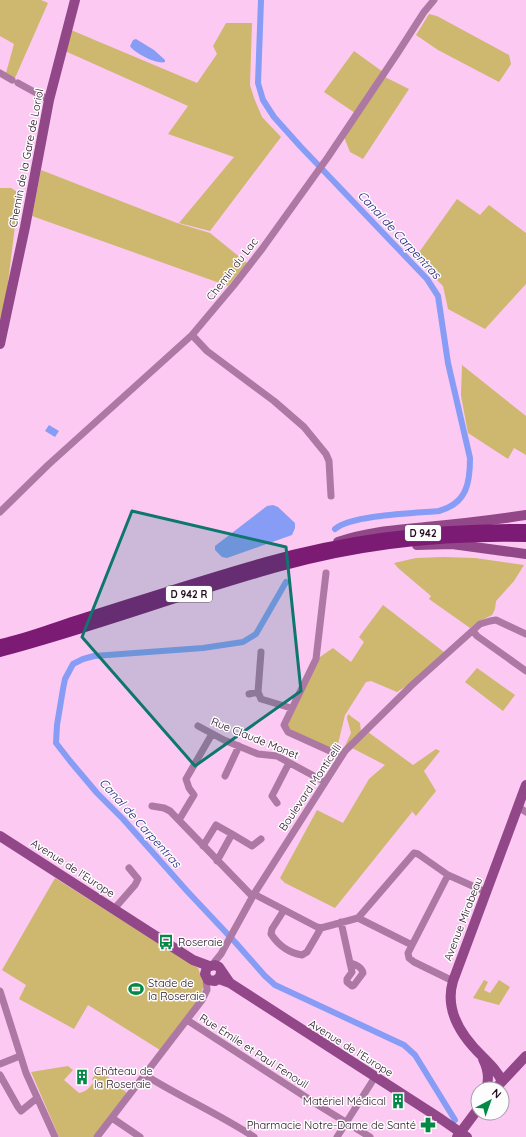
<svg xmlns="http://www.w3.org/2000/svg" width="526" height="1137" font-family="Quicksand,sans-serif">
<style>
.green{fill:#ceb76e}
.water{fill:#869cf5}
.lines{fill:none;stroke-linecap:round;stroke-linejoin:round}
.canal{stroke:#869cf5;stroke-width:6}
.street{stroke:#ad79a4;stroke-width:7}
.secondary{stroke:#924788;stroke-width:10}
.primary{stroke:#7c1b73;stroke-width:10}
.marked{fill:#0f766e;fill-opacity:0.2;stroke:#0f766e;stroke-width:3;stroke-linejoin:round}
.labels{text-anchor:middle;stroke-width:3;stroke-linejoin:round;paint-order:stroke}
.shield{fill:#fdfdfd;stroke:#655664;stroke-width:1}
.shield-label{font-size:10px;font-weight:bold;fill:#240e22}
.street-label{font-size:11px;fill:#240e22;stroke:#fdfdfd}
.poi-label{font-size:11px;fill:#240e22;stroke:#fdfdfd;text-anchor:start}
.water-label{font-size:12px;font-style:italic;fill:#1a167e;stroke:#fdfdfd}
</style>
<rect width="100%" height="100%" fill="#fcc9f3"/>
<path class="green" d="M0,0H41L48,3L15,78L6,73L14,44L0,36Z
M429,14L437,16L509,55L511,64L499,82L438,50L416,35Z
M226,23H252L250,85L254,98L262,117L281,137L210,231L179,223L234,157L168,134L188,106L65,51L71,30L197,83L217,54L213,46Z
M354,51L383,72L355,113L324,92Z
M385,77L409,89L363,159L350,152L344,137Z
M41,170L177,223L210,233L247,263L228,286L32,216Z
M0,188H11L19,193L6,299L0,319Z
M457,199L480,215L489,205L526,233V284L485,329L448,309L443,286L415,258Z
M462,365L526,416V455L514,448L508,459L468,433L461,396Z
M443,557L475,558L524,565L514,581L496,601L495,609L492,615L478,622L470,628L429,599L431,596L398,568L394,563L416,558Z
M383,605L444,652L411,683L397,692L371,681L366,682L345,715L338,744L334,750L289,730L285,725L317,659L333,648L351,662L364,642L359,637Z
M477,668L515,695L503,711L465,682Z
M348,714L360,723L361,733L344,748L351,733L347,718Z
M368,732L413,765L436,749L440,751L424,771L436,791L416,816L410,809L412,812L335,908L285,883L280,878L317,810L343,823L369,779L385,765L352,748Z
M55,878L198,968L204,985L199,999L160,1050L88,1005L74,1029L19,999L26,985L2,970Z
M484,980L488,982L484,990L490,993L499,980L510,987L499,1005L473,998Z
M68,1066L73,1070L64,1080L79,1093C86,1092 90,1087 94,1082L92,1079L100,1070L127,1093L93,1137H59L31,1072Z"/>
<path class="water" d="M136,39L154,50L165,60V62C158,65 134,53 130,46L133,40Z
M49,425L59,431L55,437L45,431Z
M273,505L278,507L295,523V528L292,535L227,558L222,557L215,550V546L267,506Z"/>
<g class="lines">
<path class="canal" d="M261,0L258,83L263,100L274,117L300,146L427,279L438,296L448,363L470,458C470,483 467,503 439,511C416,513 351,515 335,529
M286,582L256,634L243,642L203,648L94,656L83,659L73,664L65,679L63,689L57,725L56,743L70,761L97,793L123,819L187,891L235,942L265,976L275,985L404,1045L415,1055L455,1120"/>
<path class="street" d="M0,73L12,80
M18,83L49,100
M192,335L207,351L274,401L304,427L326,454L329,461L331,496
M0,512L48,465L192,335L234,285L262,249L328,157L397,54L424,12L434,0
M326,573L316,659L284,725L288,732L341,756
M473,631L477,636L526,671
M261,652L258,692L261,699L291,708
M249,694L258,692
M198,726L224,740L258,754L277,756L325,782
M225,776L239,746
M277,803L272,796L289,763
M152,806L164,808L170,811L252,896
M518,807L526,812
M179,820L194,795L189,788L186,779L212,734
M232,834L252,846L261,839
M203,846L216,825L232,834L217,861
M448,875L408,953L409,958L414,962L453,981
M254,894L317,927L321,928L358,918L412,945
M114,909L135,885L138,879L129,868
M284,910L272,929L271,934C279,946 289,953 302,955L307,952L321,928
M358,918L414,853L418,854L448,875L486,892
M341,922L352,972L347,979V982L352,986L354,985L363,973C362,967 355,964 350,963
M212,965L221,954L254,894L345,751L412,685L480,624L490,621L496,620L526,634
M0,991L26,1073L55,1137
M187,1020L318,1105L370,1137
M0,1064L20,1056
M0,1075L18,1107L21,1111L37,1098
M145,1075C180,1097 219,1114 254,1137
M112,1118L140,1137
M97,1137L202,1000L207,990L206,978
M337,1137L375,1077"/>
<path class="secondary" d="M0,344L25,227L49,100L75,0
M338,542C366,532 396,530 426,527C459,524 493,520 526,515
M417,545L452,544L526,554
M0,836L193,960L209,966
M221,972L220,977L215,981L208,980L205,974L207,967L215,965L219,967L230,983
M219,979L230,983L441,1119L467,1137
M483,1059C488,1069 490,1078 486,1089
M502,1081C497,1071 491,1065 483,1057C462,1037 444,1011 453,981L526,785
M495,1089L526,1056
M457,1137L478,1109"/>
<path class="primary" d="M0,644C25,639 50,629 75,621C139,601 202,580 266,562C351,538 438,528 526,529
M0,652C95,627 186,592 281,566C360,544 444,535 526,537"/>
</g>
<path class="marked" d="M132,511L286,547L301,691L195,766L82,637Z"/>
<defs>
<g id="bus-bare" transform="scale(1.2)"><path d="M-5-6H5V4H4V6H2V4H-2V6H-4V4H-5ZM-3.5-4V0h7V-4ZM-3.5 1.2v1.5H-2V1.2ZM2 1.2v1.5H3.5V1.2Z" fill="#028946" stroke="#fdfdfd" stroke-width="2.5" paint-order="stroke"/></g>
<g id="stadium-bare" transform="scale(1.2)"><path d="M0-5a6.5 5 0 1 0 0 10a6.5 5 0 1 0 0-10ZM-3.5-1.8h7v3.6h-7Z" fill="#028946" stroke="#fdfdfd" stroke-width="2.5" paint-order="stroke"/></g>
<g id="building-bare" transform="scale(1.2)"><path d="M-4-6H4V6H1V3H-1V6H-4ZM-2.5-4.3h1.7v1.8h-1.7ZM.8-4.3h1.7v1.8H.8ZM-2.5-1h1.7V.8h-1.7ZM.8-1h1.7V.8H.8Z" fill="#028946" stroke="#fdfdfd" stroke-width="2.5" paint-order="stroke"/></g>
<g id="pharmacy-bare" transform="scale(1.2)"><path d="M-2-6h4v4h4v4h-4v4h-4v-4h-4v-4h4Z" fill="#028946" stroke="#fdfdfd" stroke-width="2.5" paint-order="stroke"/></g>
</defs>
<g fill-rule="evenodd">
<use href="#bus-bare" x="166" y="942"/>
<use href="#stadium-bare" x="136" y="989"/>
<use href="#building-bare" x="82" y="1077"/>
<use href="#building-bare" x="398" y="1101"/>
<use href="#pharmacy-bare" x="428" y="1125"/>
</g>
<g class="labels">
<g class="shield">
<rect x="405" y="525" width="36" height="16" rx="3"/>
<rect x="166" y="586" width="46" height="16" rx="3"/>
</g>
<g class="shield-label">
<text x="423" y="537">D 942</text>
<text x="189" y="598">D 942 R</text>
</g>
<g class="street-label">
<text transform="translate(26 158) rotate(-79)" y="4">Chemin de la Gare de Loriol</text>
<text transform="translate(232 269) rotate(-52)" y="4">Chemin du Lac</text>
<text transform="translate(255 738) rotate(22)" y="4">Rue Claude Monet</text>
<text transform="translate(310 787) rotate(-56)" y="4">Boulevard Monticelli</text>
<text transform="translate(73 868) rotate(33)" y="4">Avenue de l'Europe</text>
<text transform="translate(463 919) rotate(-69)" y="4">Avenue Mirabeau</text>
<text transform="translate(351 1048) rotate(32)" y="4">Avenue de l'Europe</text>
<text transform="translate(254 1051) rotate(33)" y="4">Rue Émile et Paul Fenouil</text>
</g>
<g class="poi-label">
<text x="178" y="946">Roseraie</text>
<text x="148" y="987">Stade de<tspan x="148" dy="13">la Roseraie</tspan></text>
<text x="94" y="1075">Château de<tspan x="94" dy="13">la Roseraie</tspan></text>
<text x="386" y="1105" text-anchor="end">Matériel Médical</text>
<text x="416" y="1129" text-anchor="end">Pharmacie Notre-Dame de Santé</text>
</g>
<g class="water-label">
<text transform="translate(399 235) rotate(47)" y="4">Canal de Carpentras</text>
<text transform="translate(140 823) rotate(48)" y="4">Canal de Carpentras</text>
</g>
</g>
<g transform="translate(490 1101) rotate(41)"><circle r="19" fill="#fdfdfd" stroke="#a69da5"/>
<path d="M0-3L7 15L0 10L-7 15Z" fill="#028946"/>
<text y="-6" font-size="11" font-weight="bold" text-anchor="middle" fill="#240e22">N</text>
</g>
</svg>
